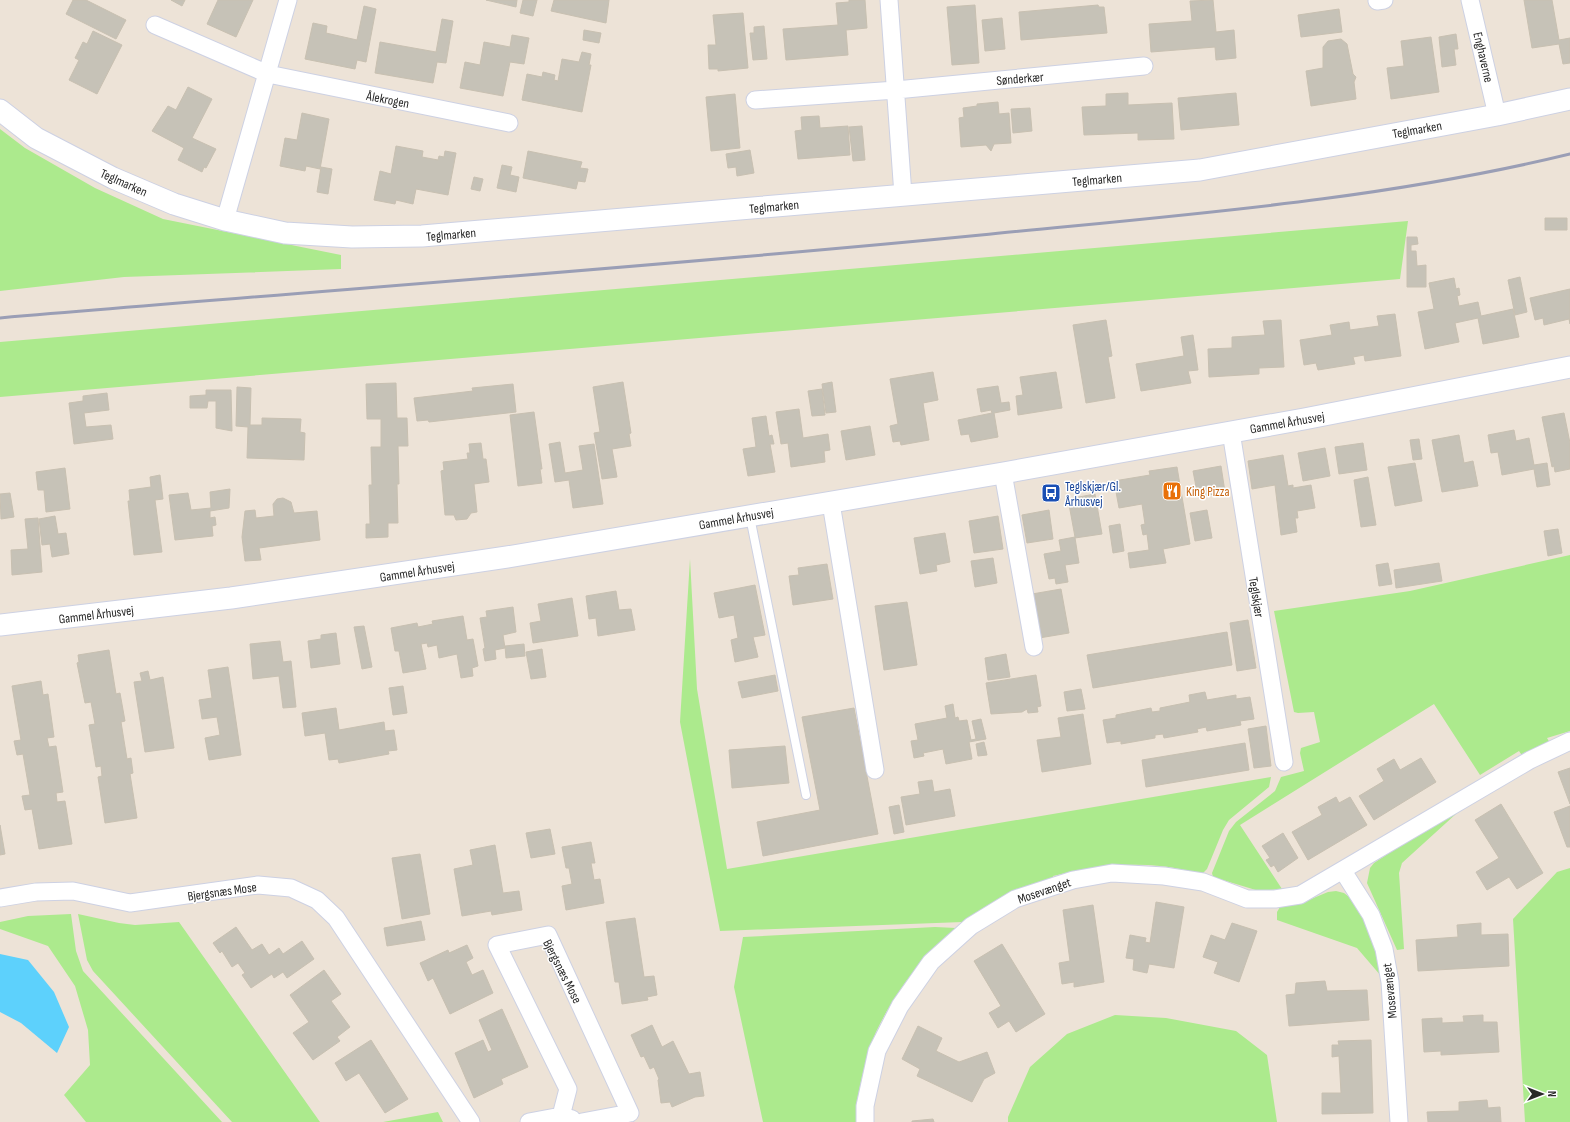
<svg xmlns="http://www.w3.org/2000/svg" width="1570" height="1122" font-family="'Sofia Sans Condensed',sans-serif">
<style>
.green{fill:#acea8d}
.water{fill:#5dd1fc}
.building{fill:#c6c2b7;stroke:#c8c0b1}
.lines{fill:none;stroke-linecap:round;stroke-linejoin:round}
.service-casing{stroke:#cdd1e3;stroke-width:10}
.minor-casing{stroke:#cdd1e3;stroke-width:19}
.tertiary-casing{stroke:#cdd1e3;stroke-width:23}
.service{stroke:#fff;stroke-width:8}
.minor{stroke:#fff;stroke-width:17}
.tertiary{stroke:#fff;stroke-width:21}
.rail{stroke:#9a9eb5;stroke-width:3}
.labels{text-anchor:middle;stroke-width:3;stroke-linejoin:round;paint-order:stroke}
.street-label{font-size:13px;fill:#282828;stroke:#fff}
.transit-label{font-size:13px;fill:#164399;stroke:#fff;text-anchor:start}
.food-label{font-size:13px;fill:#c56008;stroke:#fff;text-anchor:start}
</style>
<rect width="100%" height="100%" fill="#ede3d7"/>
<path class="green" d="M0,129L25,148L95,188L163,219L341,255V269L124,277L0,291Z
M1408,221L1400,279L0,397V342Z
M1570,555V731L1547,738L1550,743L1523,757L1519,751L1480,775L1434,704L1240,825L1282,889L1259,891L1213,877L1212,873L1229,831L1236,822L1275,791L1281,777L1304,771L1300,753L1301,748L1320,742L1314,712L1298,713L1294,712L1274,611L1410,591Z
M690,559L697,689L727,869L1271,777L1269,787L1229,820L1223,830L1207,869L1202,874C1188,871 1174,867 1160,866C1124,862 1087,868 1053,876L1054,882L1029,891L1026,886C1003,896 983,907 963,922L720,931L680,722Z
M1457,813L1402,863L1399,873L1404,949L1397,950L1367,883L1370,868L1374,863L1395,849Z
M1570,868V1122H1525L1513,919L1557,872Z
M1336,891L1344,893L1357,903L1378,950L1381,976L1357,948L1277,920V912L1280,907L1299,904L1328,892Z
M71,914L76,951L83,971L222,1122H86L64,1095L90,1065L88,1030L75,986L48,946L0,929V922L28,916Z
M78,914L119,923L135,925L179,922L320,1122H232L93,971L87,960Z
M935,927L956,928C923,955 894,994 876,1032C866,1055 861,1081 856,1106L862,1107L861,1122H763L734,987L743,937Z
M1115,1015L1166,1018L1236,1031L1267,1055L1277,1122H1008V1117L1030,1067L1067,1034Z
M438,1112L443,1122H383Z"/>
<path class="water" d="M0,954L28,960L54,992L69,1027L57,1053L21,1023L0,1012Z"/>
<path class="building" d="M73,0H86L126,20L116,39L66,14Z
M171,0H185L182,6Z
M218,0H253L236,37L207,24Z
M486,0H517L516,7Z
M523,0H537L533,16L520,13Z
M554,0H609L606,23L551,11Z
M849,0H865L867,28L846,30L848,55L786,60L783,29L838,25L836,3L849,2Z
M1213,0L1216,32L1234,30L1236,58L1216,60L1215,47L1151,52L1149,24L1192,21L1190,1Z
M1524,0H1552L1559,40L1570,38V63L1563,64L1559,44L1532,48Z
M975,5L979,63L952,65L947,7Z
M1098,5L1099,7H1104L1107,33L1021,40L1019,12Z
M364,6L376,9L366,62L357,60L355,69L305,59L313,23L327,26L326,33L357,40Z
M1339,9L1342,32L1301,37L1298,15Z
M743,13L748,68L718,71V69H709L708,45H716L713,15Z
M1002,18L1005,49L985,51L982,20Z
M442,19L453,21L446,63L437,62L433,83L375,73L380,42L436,52Z
M764,26L767,59L753,60L750,33H754V27Z
M584,30L601,33L599,43L583,40Z
M93,31L122,45L97,94L69,80L79,60L75,58L83,42L87,44Z
M1456,34L1458,49H1454L1456,65L1442,67L1439,37Z
M512,35L529,38L524,64L510,62L503,96L460,88L465,62L480,65L484,42L510,47Z
M1431,37L1439,92L1391,99L1387,68L1404,66L1401,41Z
M1341,39L1347,44L1353,74L1356,77L1354,82L1356,99L1311,106L1306,71L1323,68V47L1328,41Z
M582,52L591,54L589,65H591L582,112L522,100L527,74L542,77L543,72L555,75L554,80L558,81L562,59L579,62Z
M188,87L212,99L192,138L216,149L206,168L204,167L202,172L178,160L184,148L152,131L168,106L176,110Z
M1128,93V105L1172,103L1174,139L1138,140V133L1084,135L1082,107L1106,106V94Z
M1236,93L1239,125L1181,130L1178,98Z
M735,94L740,148L711,151L706,97Z
M998,102L999,114L1009,113L1011,143L994,144L991,151L986,145L961,147L959,118L964,117L963,108L977,106V104Z
M1030,108L1032,131L1013,133L1011,109Z
M302,113L329,119L320,169L306,166L305,171L280,166L285,138L297,140Z
M819,116L820,128L848,126L850,155L798,159L795,131L802,130L801,117Z
M862,126L865,160L853,161L849,127Z
M396,146L423,151L422,157L438,160L439,156L444,157L445,151L456,153L448,195L416,189L413,204L396,200L395,204L374,200L380,171L391,174Z
M750,150L754,173L737,176L736,167L728,168L726,154Z
M528,151L582,162L580,168L588,169L585,182L578,181L576,189L523,178Z
M502,165L512,167L510,175L519,177L516,192L497,188Z
M321,167L332,169L328,194L317,192Z
M474,177L483,179L480,191L471,189Z
M1545,218H1567V230H1545Z
M1407,237H1417L1418,244L1411,245V251H1416L1417,266L1426,265V287H1407Z
M1520,277L1527,312L1515,315L1508,280Z
M1454,278L1456,289L1459,288L1460,295L1457,296L1459,306L1478,302L1481,316L1513,309L1519,337L1483,344L1478,318L1455,323L1459,342L1425,349L1418,312L1434,309L1429,283Z
M1570,289V324L1569,319L1544,325L1543,318L1535,320L1530,298Z
M1395,314L1401,356L1365,361L1364,355L1353,357L1355,364L1318,370L1316,363L1304,365L1300,340L1332,335L1330,325L1349,322L1350,330L1379,326L1377,316Z
M1106,320L1112,356L1108,357L1115,398L1086,403L1073,325Z
M1281,320L1284,367L1259,368V374L1209,377L1208,349L1232,348V337L1265,335L1263,321Z
M1193,335L1198,370L1188,371L1191,383L1141,391L1136,364L1184,356L1181,337Z
M933,372L938,400L923,403L929,440L901,445L900,441L893,442L890,426L898,424L890,379Z
M1056,372L1062,408L1018,415L1016,396L1023,395L1020,377Z
M623,382L631,433L629,434L631,446L612,449L617,477L602,479L594,433L600,432L593,387Z
M832,382L836,412L826,413L822,384Z
M396,383L397,418H407L408,446H398L399,484H397L398,523H388V537L366,538V524H370L369,485H372L371,447H381V419H367L366,384Z
M513,384L516,412L429,422L428,420L417,421L414,398L473,391L472,388Z
M998,386L1001,403L1009,402L1010,410L994,413L998,437L971,442L969,434L961,435L958,420L992,413L991,410L981,412L977,389Z
M237,387L251,388L250,425H262V418L301,419L300,432L305,433L304,460L247,458L248,427L236,426Z
M822,389L825,415L812,416L808,391Z
M206,390H231L232,431L216,428V401H208L207,408H190V396L206,395Z
M107,393L109,410L84,413L86,427L111,425L113,439L74,444L69,403L83,401V396Z
M799,409L803,438L828,434L830,450L824,451L825,462L791,467L788,443L781,444L776,412Z
M534,412L542,469H540L542,483L518,486L510,415Z
M1564,413L1570,443V469L1555,472L1554,466L1552,467L1542,417Z
M766,416L769,436L772,435L774,444H770L775,472L748,476L743,449L756,447L752,418Z
M870,426L875,455L846,460L841,431Z
M1514,430L1516,441L1529,438L1534,465L1547,463L1550,485L1537,487L1534,469L1502,475L1498,452L1491,453L1488,435Z
M1459,435L1464,463L1473,461L1478,486L1442,492L1432,440Z
M1419,439L1422,459L1413,460L1410,440Z
M560,442L565,473L583,470L579,446L594,444L603,504L573,508L569,480L555,482L549,444Z
M481,443L483,459H486L489,482L474,484L477,512L471,513L467,519L456,520L454,515H445L441,471L444,470L443,462L468,459L467,453H470L469,444Z
M1363,443L1367,470L1339,474L1335,447Z
M1325,448L1330,476L1303,481L1298,453Z
M1283,455L1288,486L1293,485V488L1311,485L1315,508L1297,511L1298,518H1295L1297,532L1281,535L1275,485L1252,489L1248,461Z
M1415,463L1422,501L1395,506L1388,467Z
M1221,466L1225,492L1198,497L1193,471Z
M1177,467L1190,544L1163,549L1166,563L1130,568L1128,553L1149,550L1147,534L1143,535L1141,525L1145,524L1142,504L1119,508L1114,481L1150,475L1149,471Z
M65,468L70,509L46,512L44,490H38L36,472Z
M160,475L163,499L155,500L162,552L134,555L128,501H130L129,490L151,487L150,477Z
M1368,477L1376,525L1361,527L1354,480Z
M230,489L229,508L210,511V518L215,517L216,525L212,526L213,536L175,540L169,495L188,493L191,510L211,508L210,492Z
M10,493L14,517L1,519L0,494Z
M1095,494L1102,534L1075,538L1079,563L1065,565L1068,582L1056,584L1055,578L1049,579L1044,554L1061,551L1059,540L1075,537L1068,499Z
M283,498L291,502L294,513L317,511L320,540L259,548L261,560L245,561L242,537L245,511L255,510L256,518L274,516L273,504L277,499Z
M1049,510L1053,539L1027,543L1022,515Z
M1207,510L1212,538L1195,541L1190,513Z
M55,516L58,534L66,533L69,554L52,557L50,544L42,545L39,519Z
M998,516L1003,549L974,553L969,521Z
M38,518L42,572L12,575L11,550L28,549L25,519Z
M1120,524L1124,551L1113,553L1109,526Z
M1558,529L1562,553L1548,556L1544,531Z
M945,533L950,562L936,565L937,571L920,574L914,538Z
M993,558L997,583L975,587L971,561Z
M1388,563L1392,584L1379,586L1376,565Z
M1439,563L1442,581L1396,588L1394,570Z
M827,564L833,599L793,605L789,576L799,575L798,568Z
M755,585L765,635L753,637L758,657L735,662L731,640L738,638L734,615L719,618L714,593Z
M1061,589L1069,633L1039,638L1032,594Z
M616,591L619,610L631,609L635,630L598,636L596,618L589,619L586,596Z
M572,598L578,636L533,643L530,623L541,621L538,604Z
M907,602L917,665L884,670L875,606Z
M513,607L516,632L503,635L505,648L495,650L496,659L485,661L483,649L485,648L480,618L487,617L486,611Z
M463,616L467,640L473,639L478,666L472,668L473,676L461,678L457,654L439,658L437,645L428,647L427,643L421,644L426,669L403,673L399,651H395L391,628L417,623L418,627L433,624L432,621Z
M1248,620L1256,668L1237,671L1230,623Z
M364,626L372,667L362,669L354,627Z
M1227,632L1232,665L1093,688L1087,655Z
M336,633L340,664L311,668L308,641L321,639V635Z
M280,641L283,662L291,661L296,707L283,708L279,676L253,679L250,644Z
M524,644L525,656L506,658L505,646Z
M542,649L546,677L531,679L526,652Z
M109,650L116,694L120,693L125,721L121,722L127,759L131,758L133,773L130,774L137,818L105,823L98,777L102,776L101,766L96,767L89,725L95,724L91,702L85,703L77,663L79,662L78,655Z
M1006,654L1010,677L988,680L985,658Z
M228,667L241,755L209,760L205,738L220,735L217,717L202,719L199,700L212,698L208,670Z
M148,671L150,680L163,677L174,748L145,752L134,682L142,681L140,673Z
M775,675L778,691L742,698L738,682Z
M1036,675L1041,706L1037,707L1038,712L1028,713L1027,709L1022,712L991,714L986,683Z
M41,681L43,695L48,694L54,737L47,738L49,747L56,746L63,792L56,793L57,802L65,801L72,844L39,849L32,809L25,810L22,796L30,795L23,754L17,755L14,741L21,740L12,686Z
M403,686L407,713L393,715L389,688Z
M1081,689L1085,709L1067,711L1064,692Z
M1205,692L1207,700L1236,695V699L1250,697L1254,719L1240,721L1241,725L1207,731L1206,727L1197,729L1198,732L1164,738L1163,734L1155,735V738L1121,744V741L1107,743L1103,720L1116,718V715L1151,708L1152,712L1160,711V708L1190,702L1189,695Z
M953,704L955,718L958,717L959,721L967,720L971,740L976,739L972,721L981,719L986,739L969,742L972,759L946,764L943,749L923,753L924,756L914,758L911,741L918,740L915,724L947,718L945,706Z
M336,708L339,730L384,722L385,731L394,730L397,750L388,751L389,754L339,763L338,759L329,760L325,733L305,736L302,713Z
M854,708L878,834L763,856L757,822L820,810L802,717Z
M1083,714L1091,764L1042,772L1037,740L1061,737L1058,718Z
M1266,726L1271,766L1254,768L1248,729Z
M984,742L987,755L978,756L976,744Z
M1245,743L1249,770L1146,787L1142,760Z
M785,746L789,783L732,788L729,750Z
M1421,758L1436,782L1374,820L1359,796L1384,781L1377,769L1394,759L1400,770Z
M1570,768V804L1558,772Z
M932,780L934,792L950,789L955,816L906,825L901,797L920,794L918,782Z
M1336,797L1339,803L1350,797L1367,825L1308,860L1292,832L1322,815L1318,807Z
M1501,804L1543,873L1517,889L1509,877L1487,890L1476,872L1499,858L1475,820Z
M899,805L904,832L894,834L889,807Z
M1570,806V847H1567L1554,812Z
M0,825L5,854L0,855Z
M550,829L555,854L531,858L526,833Z
M1283,833L1298,858L1278,872L1274,865L1271,867L1266,860L1270,858L1262,846Z
M591,842L595,863H591L594,880L600,879L604,903L566,910L562,886L572,884L569,868H566L562,847Z
M495,845L503,893L519,891L522,910L492,915L491,911L462,916L454,869L473,865L470,850Z
M420,854L430,914L402,919L392,858Z
M1156,902L1184,907L1174,968L1149,964L1147,973L1133,970L1134,959L1126,958L1130,935L1146,938L1145,942L1150,943Z
M1093,905L1104,982L1074,987V982L1062,984L1059,963L1070,961L1063,910Z
M635,918L644,977L654,976L657,995L647,997L648,1000L622,1004L619,982H615L606,922Z
M421,921L425,940L387,946L384,928Z
M1232,923L1257,931L1239,982L1214,973L1218,962L1203,957L1211,935L1225,940Z
M1481,923V935L1508,934L1509,966L1418,971L1416,940L1458,937L1457,925Z
M236,927L252,950L262,944L269,955L279,948L283,954L302,941L314,959L287,978L283,972L274,978L272,974L251,988L242,975L245,973L238,963L232,967L222,951L220,953L213,943Z
M1002,944L1045,1014L1016,1032L1009,1021L998,1028L989,1013L1001,1006L974,961Z
M467,945L473,958L466,962L472,975L483,970L493,993L450,1014L433,978L428,981L420,963L448,950L449,953Z
M324,970L341,994L331,1001L350,1027L337,1037L340,1041L313,1060L293,1033L309,1022L290,995Z
M1325,981L1327,991L1367,990L1369,1020L1289,1026L1286,995L1295,994L1296,983Z
M502,1009L528,1067L501,1079L503,1084L474,1098L455,1053L483,1040L488,1052L492,1050L479,1020Z
M1483,1015V1022H1497L1499,1052L1441,1055V1051L1424,1052L1422,1019L1442,1018V1023L1464,1022L1463,1016Z
M652,1025L662,1047L673,1041L689,1074L700,1072L704,1096L695,1097L672,1107L670,1102L661,1103L658,1080L659,1079L654,1067L650,1069L644,1056L641,1057L631,1035Z
M918,1026L942,1038L936,1051L959,1062L987,1052L995,1073L984,1079L972,1102L917,1076L920,1069L902,1059Z
M371,1040L408,1099L385,1113L359,1073L346,1081L335,1063Z
M1371,1040L1373,1113L1322,1114V1093H1341L1339,1056L1332,1057V1045H1339L1338,1041Z
M1487,1100L1488,1108L1500,1107L1501,1122H1428L1427,1112L1459,1111V1102Z
M933,1119L934,1122H912V1121Z"/>
<g class="lines">
<g class="service-casing">
<path id="service" d="M750,517L806,795"/>
</g>
<g class="minor-casing">
<path id="minor" d="M889,0L903,195
M1470,0L1497,115
M1377,1L1384,0
M155,25L268,74L509,123
M755,100L896,90L1144,66
M225,220L288,0
M1231,432L1284,762
M1003,473L1034,647
M831,503L875,770
M1343,871L1371,915L1384,949L1390,982L1399,1122
M0,898L36,892L73,891L130,903L258,885L291,888L317,900L336,918L471,1122
M561,1116L568,1089L497,945L548,935L630,1113L582,1122
M529,1122L561,1116L572,1119
M865,1122V1106L877,1051L900,1006L931,962L971,926L1015,899L1073,880L1112,873L1164,876L1203,882L1247,899H1275L1300,895L1530,760L1570,741"/>
</g>
<g class="tertiary-casing">
<path id="tertiary" d="M0,110L36,138L113,178L174,204L225,220L285,233L352,237L422,236L1200,170L1497,115L1570,99
M0,625L231,598L507,557L1003,473L1304,419L1570,367"/>
</g>
<use href="#service" class="service"/>
<use href="#minor" class="minor"/>
<use href="#tertiary" class="tertiary"/>
<path class="rail" d="M0,318C327,290 654,267 981,235C1178,215 1377,201 1570,154"/>
</g>
<defs>
<g id="restaurant-square" transform="scale(1)"><rect x="-9" y="-9" width="18" height="18" rx="4" fill="#e8710a" stroke="#fff"/><path d="M-5-6h1v4h1v-4h1v4h1v-4h1v5L-1.5 .5V6h-2V.5L-5-1ZM5-6V6H3V1.5H1.5Q1.5-4 5-6Z" fill="#fff"/></g>
<g id="bus-square" transform="scale(1)"><rect x="-9" y="-9" width="18" height="18" rx="4" fill="#1a4fb4" stroke="#fff"/><path d="M-5-6H5V4H4V6H2V4H-2V6H-4V4H-5ZM-3.5-4V0h7V-4ZM-3.5 1.2v1.5H-2V1.2ZM2 1.2v1.5H3.5V1.2Z" fill="#fff"/></g>
</defs>
<g fill-rule="evenodd">
<use href="#restaurant-square" x="1172" y="491"/>
<use href="#bus-square" x="1051" y="493"/>
</g>
<g class="labels">
<g class="street-label">
<text transform="translate(1484 57) rotate(77)" y="5">Enghaverne</text>
<text transform="translate(1020 78) rotate(-5)" y="5">Sønderkær</text>
<text transform="translate(388 99) rotate(11)" y="5">Ålekrogen</text>
<text transform="translate(1417 129) rotate(-10)" y="5">Teglmarken</text>
<text transform="translate(1097 179) rotate(-5)" y="5">Teglmarken</text>
<text transform="translate(124 182) rotate(24)" y="5">Teglmarken</text>
<text transform="translate(774 206) rotate(-5)" y="5">Teglmarken</text>
<text transform="translate(451 234) rotate(-5)" y="5">Teglmarken</text>
<text transform="translate(1287 422) rotate(-10)" y="5">Gammel Århusvej</text>
<text transform="translate(736 518) rotate(-10)" y="5">Gammel Århusvej</text>
<text transform="translate(417 571) rotate(-9)" y="5">Gammel Århusvej</text>
<text transform="translate(1257 597) rotate(81)" y="5">Teglskjær</text>
<text transform="translate(96 614) rotate(-7)" y="5">Gammel Århusvej</text>
<text transform="translate(1044 890) rotate(-19)" y="5">Mosevænget</text>
<text transform="translate(222 891) rotate(-8)" y="5">Bjergsnæs Mose</text>
<text transform="translate(563 971) rotate(63)" y="5">Bjergsnæs Mose</text>
<text transform="translate(1389 991) rotate(-96)" y="5">Mosevænget</text>
</g>
<g class="transit-label">
<text x="1065" y="491">Teglskjær/Gl.<tspan x="1065" dy="15">Århusvej</tspan></text>
</g>
<g class="food-label">
<text x="1186" y="496">King Pizza</text>
</g>
</g>
<g transform="translate(1542 1094) rotate(90)" stroke="#ffffff" stroke-width="3" paint-order="stroke">
<path d="M0-3L7 15L0 10L-7 15Z" fill="#282828"/>
<text y="-6" font-size="11" font-weight="bold" text-anchor="middle" fill="#282828">N</text>
</g>
</svg>
